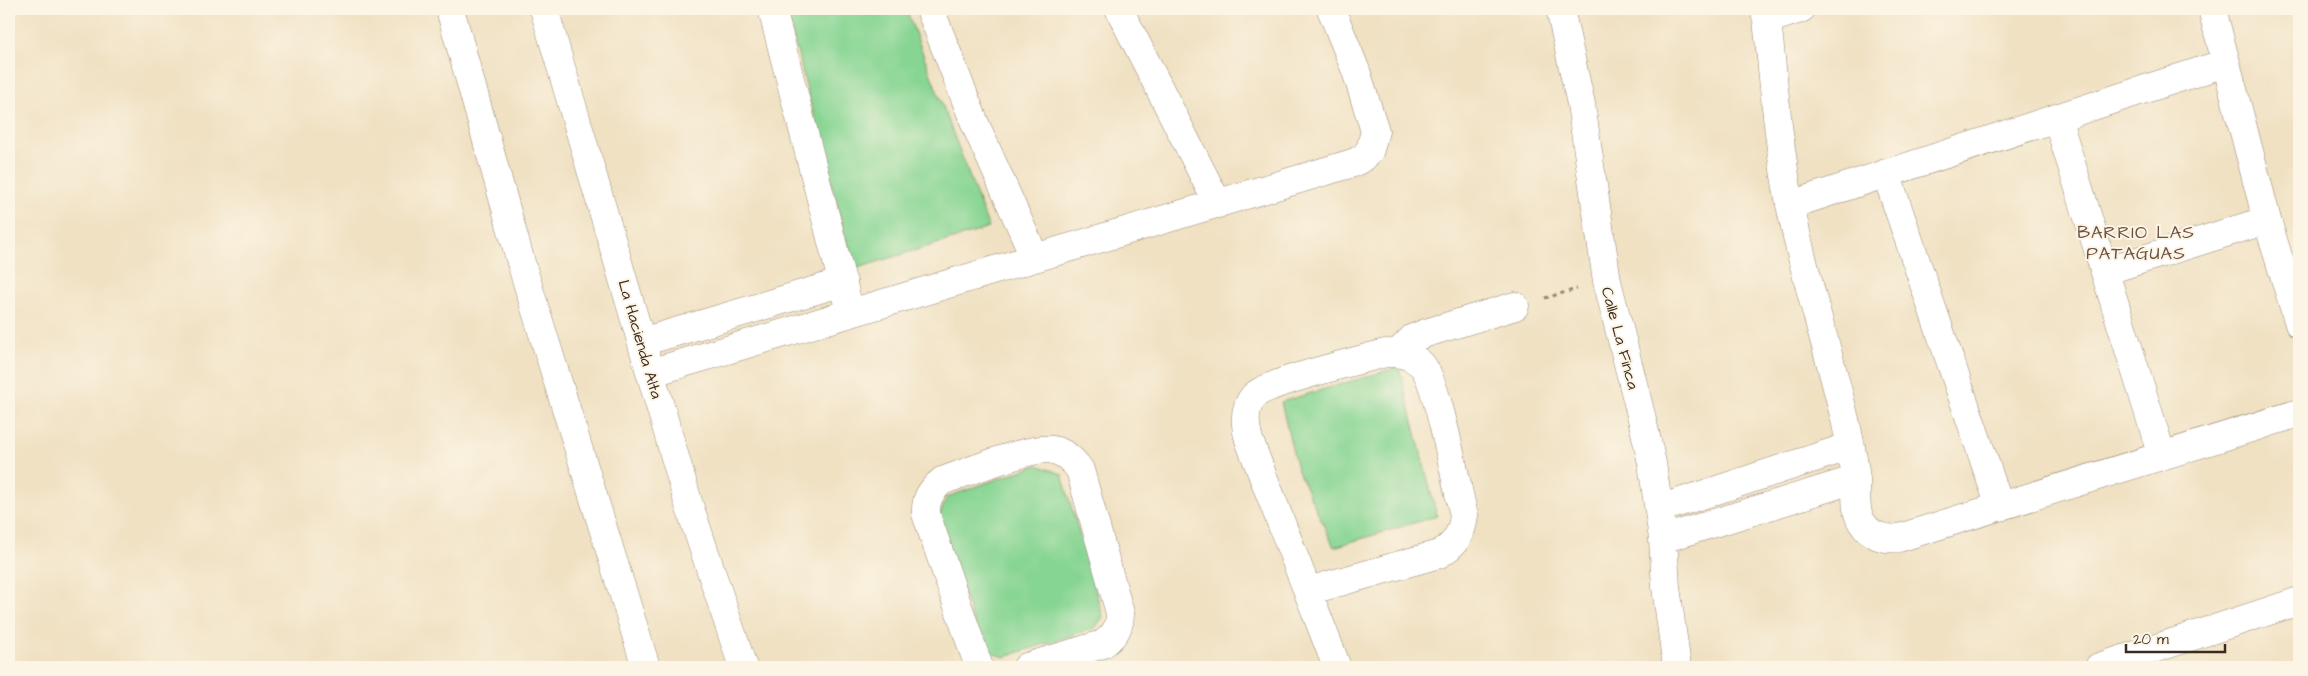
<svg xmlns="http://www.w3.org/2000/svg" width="2308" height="676" font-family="'Architects Daughter',sans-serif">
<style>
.green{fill:#87d593;stroke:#618058}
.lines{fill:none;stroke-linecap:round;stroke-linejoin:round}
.minor-casing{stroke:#968670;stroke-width:29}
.path{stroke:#968670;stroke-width:3;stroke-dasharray:4 4;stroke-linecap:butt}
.minor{stroke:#fff;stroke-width:28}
.labels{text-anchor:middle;stroke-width:4;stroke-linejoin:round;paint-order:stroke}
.street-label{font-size:16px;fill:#3b2a1e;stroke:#fcf5e5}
.neighbourhood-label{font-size:18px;letter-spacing:1px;fill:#6d5041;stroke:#fcf5e5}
</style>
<rect width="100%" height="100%" fill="#fcf5e5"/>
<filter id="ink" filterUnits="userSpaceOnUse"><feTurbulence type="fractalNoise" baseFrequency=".02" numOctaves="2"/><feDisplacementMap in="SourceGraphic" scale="10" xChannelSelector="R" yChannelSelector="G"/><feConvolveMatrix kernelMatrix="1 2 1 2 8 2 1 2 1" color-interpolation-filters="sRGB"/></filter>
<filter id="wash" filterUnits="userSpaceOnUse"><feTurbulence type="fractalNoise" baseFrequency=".0096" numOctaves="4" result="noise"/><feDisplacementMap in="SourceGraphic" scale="20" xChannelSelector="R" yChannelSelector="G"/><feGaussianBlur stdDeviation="1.12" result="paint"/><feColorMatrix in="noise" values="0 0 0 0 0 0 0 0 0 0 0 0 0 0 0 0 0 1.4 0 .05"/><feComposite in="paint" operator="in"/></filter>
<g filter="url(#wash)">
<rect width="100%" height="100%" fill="#f0e1c3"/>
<path class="green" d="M786,9H906L989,228L854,269Z
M1399,367L1437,516L1334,547L1297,469L1281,402Z
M1037,465L1062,474L1103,617L1095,628L1004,657L983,650L938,519L947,497Z"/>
</g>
<g filter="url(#ink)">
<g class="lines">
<g class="minor-casing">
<path id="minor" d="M450,9L522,266L646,667
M544,9L689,505L743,667
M772,9L850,312
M930,9L976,126L1035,258
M1119,9L1218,204
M1560,9L1581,104L1607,281L1642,419L1652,463L1663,539L1666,587L1677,667
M1764,9L1767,20C1774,82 1778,143 1790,204C1804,278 1829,350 1846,424C1850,442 1854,461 1856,480C1857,493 1854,509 1861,521C1869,535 1884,540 1899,538L2299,413
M2212,9L2267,220L2299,324
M1767,20L1801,9
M2057,118L2162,456
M1886,173L2000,507
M1790,205L2225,63
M2105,271L2267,220
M642,342L843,282
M1398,353L1413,338L1426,333L1515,306
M650,373L1353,163L1363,158L1370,150L1375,131L1356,71L1331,9
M1659,509L1851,446
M1663,539L1856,479
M1308,591L1439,554C1455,545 1462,534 1464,515C1456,486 1438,380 1421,364C1410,354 1399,353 1385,353C1361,360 1267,382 1254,396C1243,408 1245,426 1249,440L1337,667
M979,667L926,514C925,499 931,490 942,481C965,473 1032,445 1053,450C1065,452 1073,460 1080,470L1120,613C1120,627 1115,635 1103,644L1027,667
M2099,667L2299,601"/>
</g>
<path class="path" d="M1545,298L1577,289"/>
<use href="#minor" class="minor"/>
</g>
</g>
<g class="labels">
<g class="street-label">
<text transform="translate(1621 338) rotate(75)" y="6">Calle La Finca</text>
<text transform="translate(641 339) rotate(74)" y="6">La Hacienda Alta</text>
</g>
<g class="neighbourhood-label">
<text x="2136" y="238">BARRIO LAS<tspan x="2136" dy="21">PATAGUAS</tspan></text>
</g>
</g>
<rect width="2308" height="676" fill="none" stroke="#fcf5e5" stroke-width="30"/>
<path d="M2126 644v8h99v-8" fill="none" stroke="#3b2a1e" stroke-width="2.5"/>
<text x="2133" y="644" font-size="15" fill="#3b2a1e" stroke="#fcf5e5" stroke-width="4" paint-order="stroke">20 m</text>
</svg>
